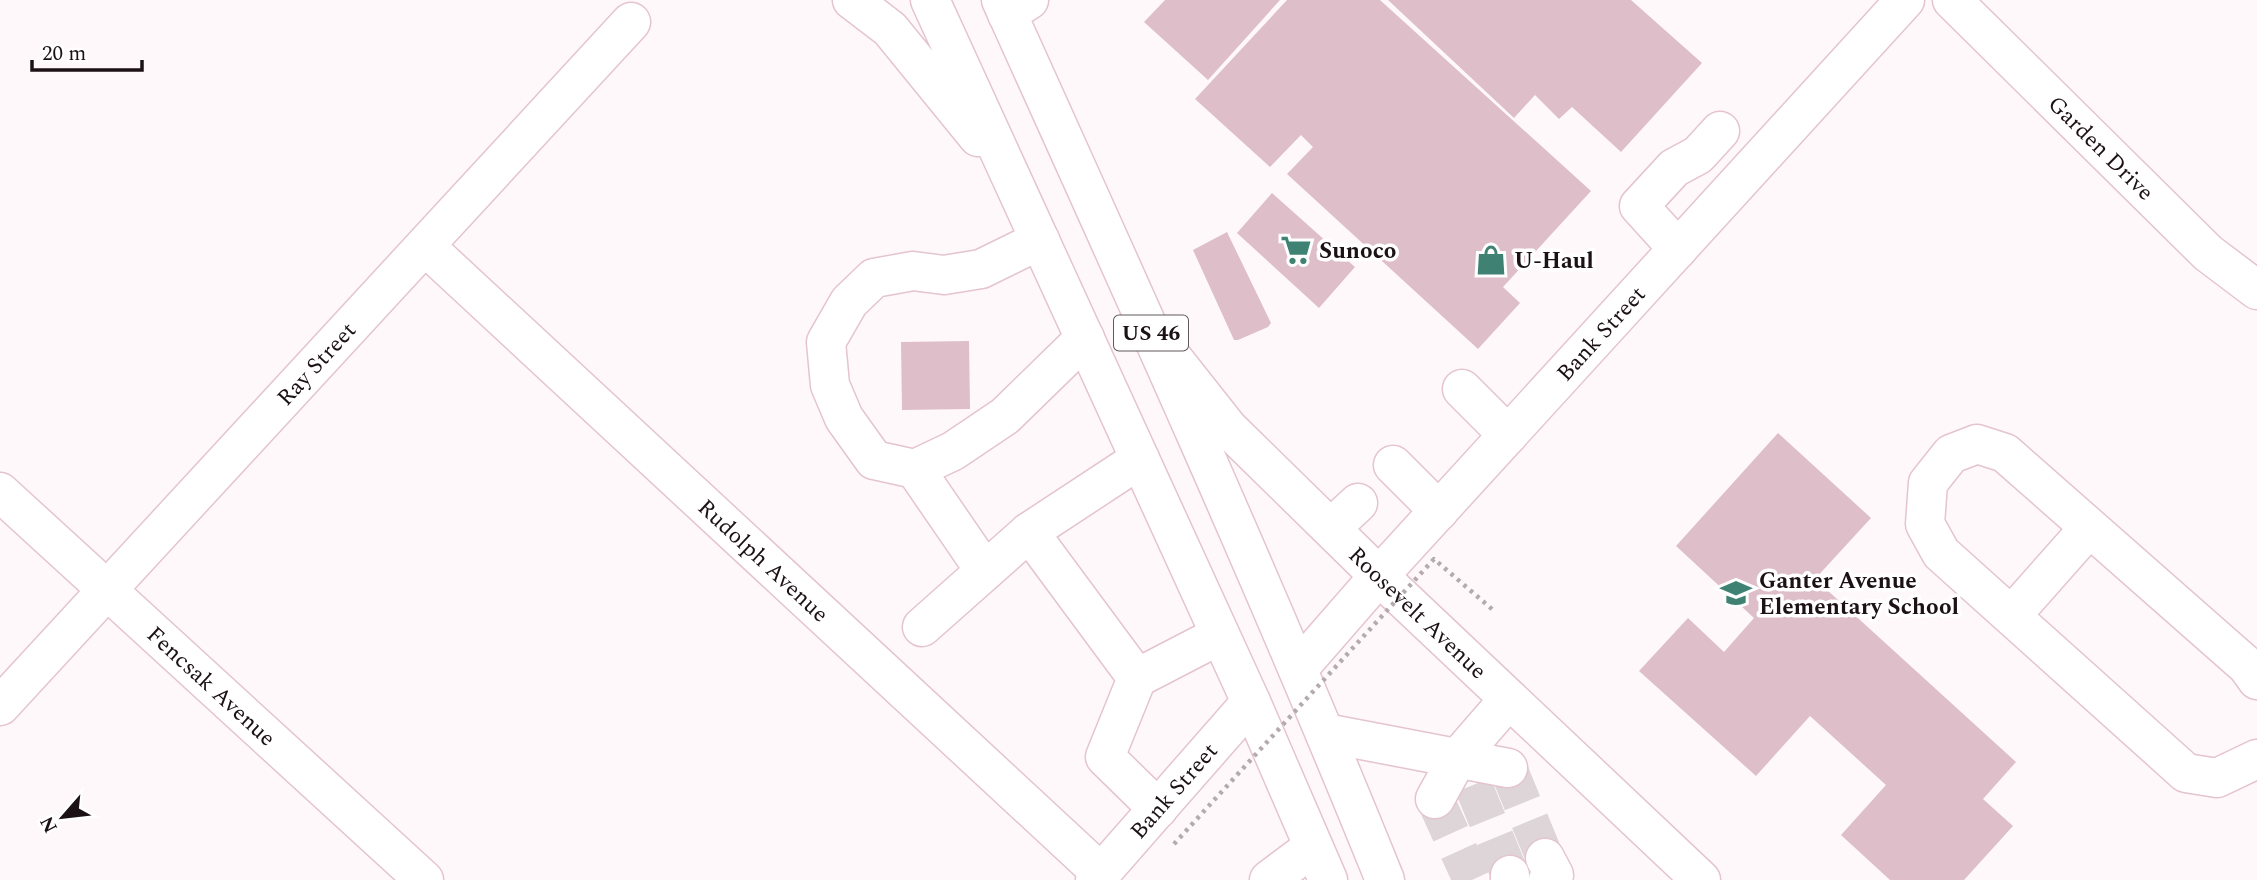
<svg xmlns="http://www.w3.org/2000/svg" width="2257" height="880" font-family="Spectral,serif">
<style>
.building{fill:#debec8}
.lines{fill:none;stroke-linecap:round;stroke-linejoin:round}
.minor-tunnel{stroke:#ddd5d8;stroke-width:38;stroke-dasharray:38 19;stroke-linecap:butt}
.minor-casing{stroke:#e4c4cf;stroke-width:41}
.highway-casing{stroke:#e4c4cf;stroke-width:41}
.minor{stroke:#fff;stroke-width:38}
.highway{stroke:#fff;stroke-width:38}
.path-bridge{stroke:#b3abae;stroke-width:4.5;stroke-dasharray:3.5 5;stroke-linecap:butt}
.labels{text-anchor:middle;stroke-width:7;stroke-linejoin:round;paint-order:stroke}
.shield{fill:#fff;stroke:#60585b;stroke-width:2}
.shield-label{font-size:21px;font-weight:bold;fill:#1c1115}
.street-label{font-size:23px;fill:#1c1115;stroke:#fff}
.poi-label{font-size:23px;font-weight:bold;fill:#1c1115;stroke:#fff;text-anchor:start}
</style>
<rect width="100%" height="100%" fill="#fff8fa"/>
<path class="building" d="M1165,0H1280L1208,80L1144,22Z
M1287,0H1380L1591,191L1503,287L1520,303L1478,349L1287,174L1313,147L1301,135L1270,167L1195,99Z
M1388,0H1631L1702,63L1621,152L1572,107L1559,119L1535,95L1514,118Z
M1272,193L1355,267L1319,308L1237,233Z
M1227,232L1271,323L1268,327L1238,340H1234L1193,250Z
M969,341L970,409L902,410L901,342Z
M1778,433L1871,518L1815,579L2016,762L1983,799L2013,826L1964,880H1890L1841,835L1886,785L1810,716L1756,776L1639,671L1688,618L1724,652L1754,618L1676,546Z"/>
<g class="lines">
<path class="minor-tunnel" d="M1508,768L1545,858
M1473,785L1510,875
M1435,799L1472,880"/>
<g class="minor-casing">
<g id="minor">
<path id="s1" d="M1952,0L2208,253L2257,290"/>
<path d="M1007,14L1029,0"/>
<path d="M1040,240L981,269L944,275L913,271L874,278L849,302L826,342L830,385L844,418L874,460L915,469L953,451L1005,416L1085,338"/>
<path id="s2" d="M425,246L1101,873"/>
<path d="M1678,249L1639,206L1674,168L1698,155L1720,131"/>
<path id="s3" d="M1164,347L1228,428L1379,576L1701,880"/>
<path d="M1462,389L1508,435"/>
<path d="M1393,465L1439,511"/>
<path d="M915,469L985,571"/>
<path id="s4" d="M0,492L424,880"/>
<path d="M1331,528L1358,503"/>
<path d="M1029,532L1140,459"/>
<path d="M2012,615L2089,528"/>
<path d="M922,627L1029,532L1137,678L1105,757L1158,809"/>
<path id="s5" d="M1298,669L1379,576L1905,0"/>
<path d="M1137,678L1220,635"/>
<path d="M2257,680L2247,666L2005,453L1977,444L1951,454L1928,483L1925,524L1941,553L2186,773L2217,778L2257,759"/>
<path id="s6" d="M0,706L631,22"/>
<path d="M1325,733L1508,768"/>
<path d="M1435,799L1457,759L1509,699"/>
<path d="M1545,858L1554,875L1548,880"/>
<path id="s7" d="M1095,880L1251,702"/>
<path d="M1269,880L1313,847"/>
<path d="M1510,880V875"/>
</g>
</g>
<g class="highway-casing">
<path id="highway" d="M852,0L890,29L978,137
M930,0L1251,702L1328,880
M1001,0C1133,292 1265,583 1385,880"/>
</g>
<use href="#minor" class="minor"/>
<use href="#highway" class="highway"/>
<path class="path-bridge" d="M1174,844L1434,559L1493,610"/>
</g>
<defs>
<g id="supermarket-bare" transform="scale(2.415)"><path d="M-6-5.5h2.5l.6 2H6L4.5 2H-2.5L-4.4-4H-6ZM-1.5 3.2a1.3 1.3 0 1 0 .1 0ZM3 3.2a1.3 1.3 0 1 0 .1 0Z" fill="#3f8172" stroke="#fff" stroke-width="2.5" paint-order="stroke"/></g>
<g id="shop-bare" transform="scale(2.415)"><path d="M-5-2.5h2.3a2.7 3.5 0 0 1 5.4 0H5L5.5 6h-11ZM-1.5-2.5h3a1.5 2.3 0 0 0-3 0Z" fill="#3f8172" stroke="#fff" stroke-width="2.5" paint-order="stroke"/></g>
<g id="school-bare" transform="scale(2.415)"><path d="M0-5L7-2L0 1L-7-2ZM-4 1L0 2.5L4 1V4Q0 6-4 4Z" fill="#3f8172" stroke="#fff" stroke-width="2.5" paint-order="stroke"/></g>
</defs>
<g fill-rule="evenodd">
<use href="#supermarket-bare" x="1296" y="250"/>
<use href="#shop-bare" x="1491" y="260"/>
<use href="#school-bare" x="1736" y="593"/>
</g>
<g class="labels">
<rect class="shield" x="1114" y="315.5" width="74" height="35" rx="5"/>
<g class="shield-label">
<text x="1151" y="340">US 46</text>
</g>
<g class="street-label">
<text dy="8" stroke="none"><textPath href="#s1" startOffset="210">Garden Drive</textPath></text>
<text dy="8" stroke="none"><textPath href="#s5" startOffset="452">Bank Street</textPath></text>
<text dy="8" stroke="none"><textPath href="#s6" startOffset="466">Ray Street</textPath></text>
<text dy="8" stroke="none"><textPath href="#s2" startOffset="462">Rudolph Avenue</textPath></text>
<text dy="8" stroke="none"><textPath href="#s3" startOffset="368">Roosevelt Avenue</textPath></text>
<text dy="8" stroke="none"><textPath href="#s4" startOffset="287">Fencsak Avenue</textPath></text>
<text dy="8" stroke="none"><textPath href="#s7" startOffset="119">Bank Street</textPath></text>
</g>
<g class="poi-label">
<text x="1319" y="258">Sunoco</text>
<text x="1514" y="268">U-Haul</text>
<text x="1759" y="588">Ganter Avenue<tspan x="1759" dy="26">Elementary School</tspan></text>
</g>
</g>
<g transform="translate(63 817) rotate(242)" stroke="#ffffff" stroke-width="5" paint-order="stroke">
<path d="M0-5L12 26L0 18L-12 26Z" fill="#1c1115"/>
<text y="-10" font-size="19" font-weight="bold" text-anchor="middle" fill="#1c1115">N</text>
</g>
<path d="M32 60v10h110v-10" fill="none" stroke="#1c1115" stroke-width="3.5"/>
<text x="42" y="60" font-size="21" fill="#1c1115" stroke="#ffffff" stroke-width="5" paint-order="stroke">20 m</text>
</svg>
